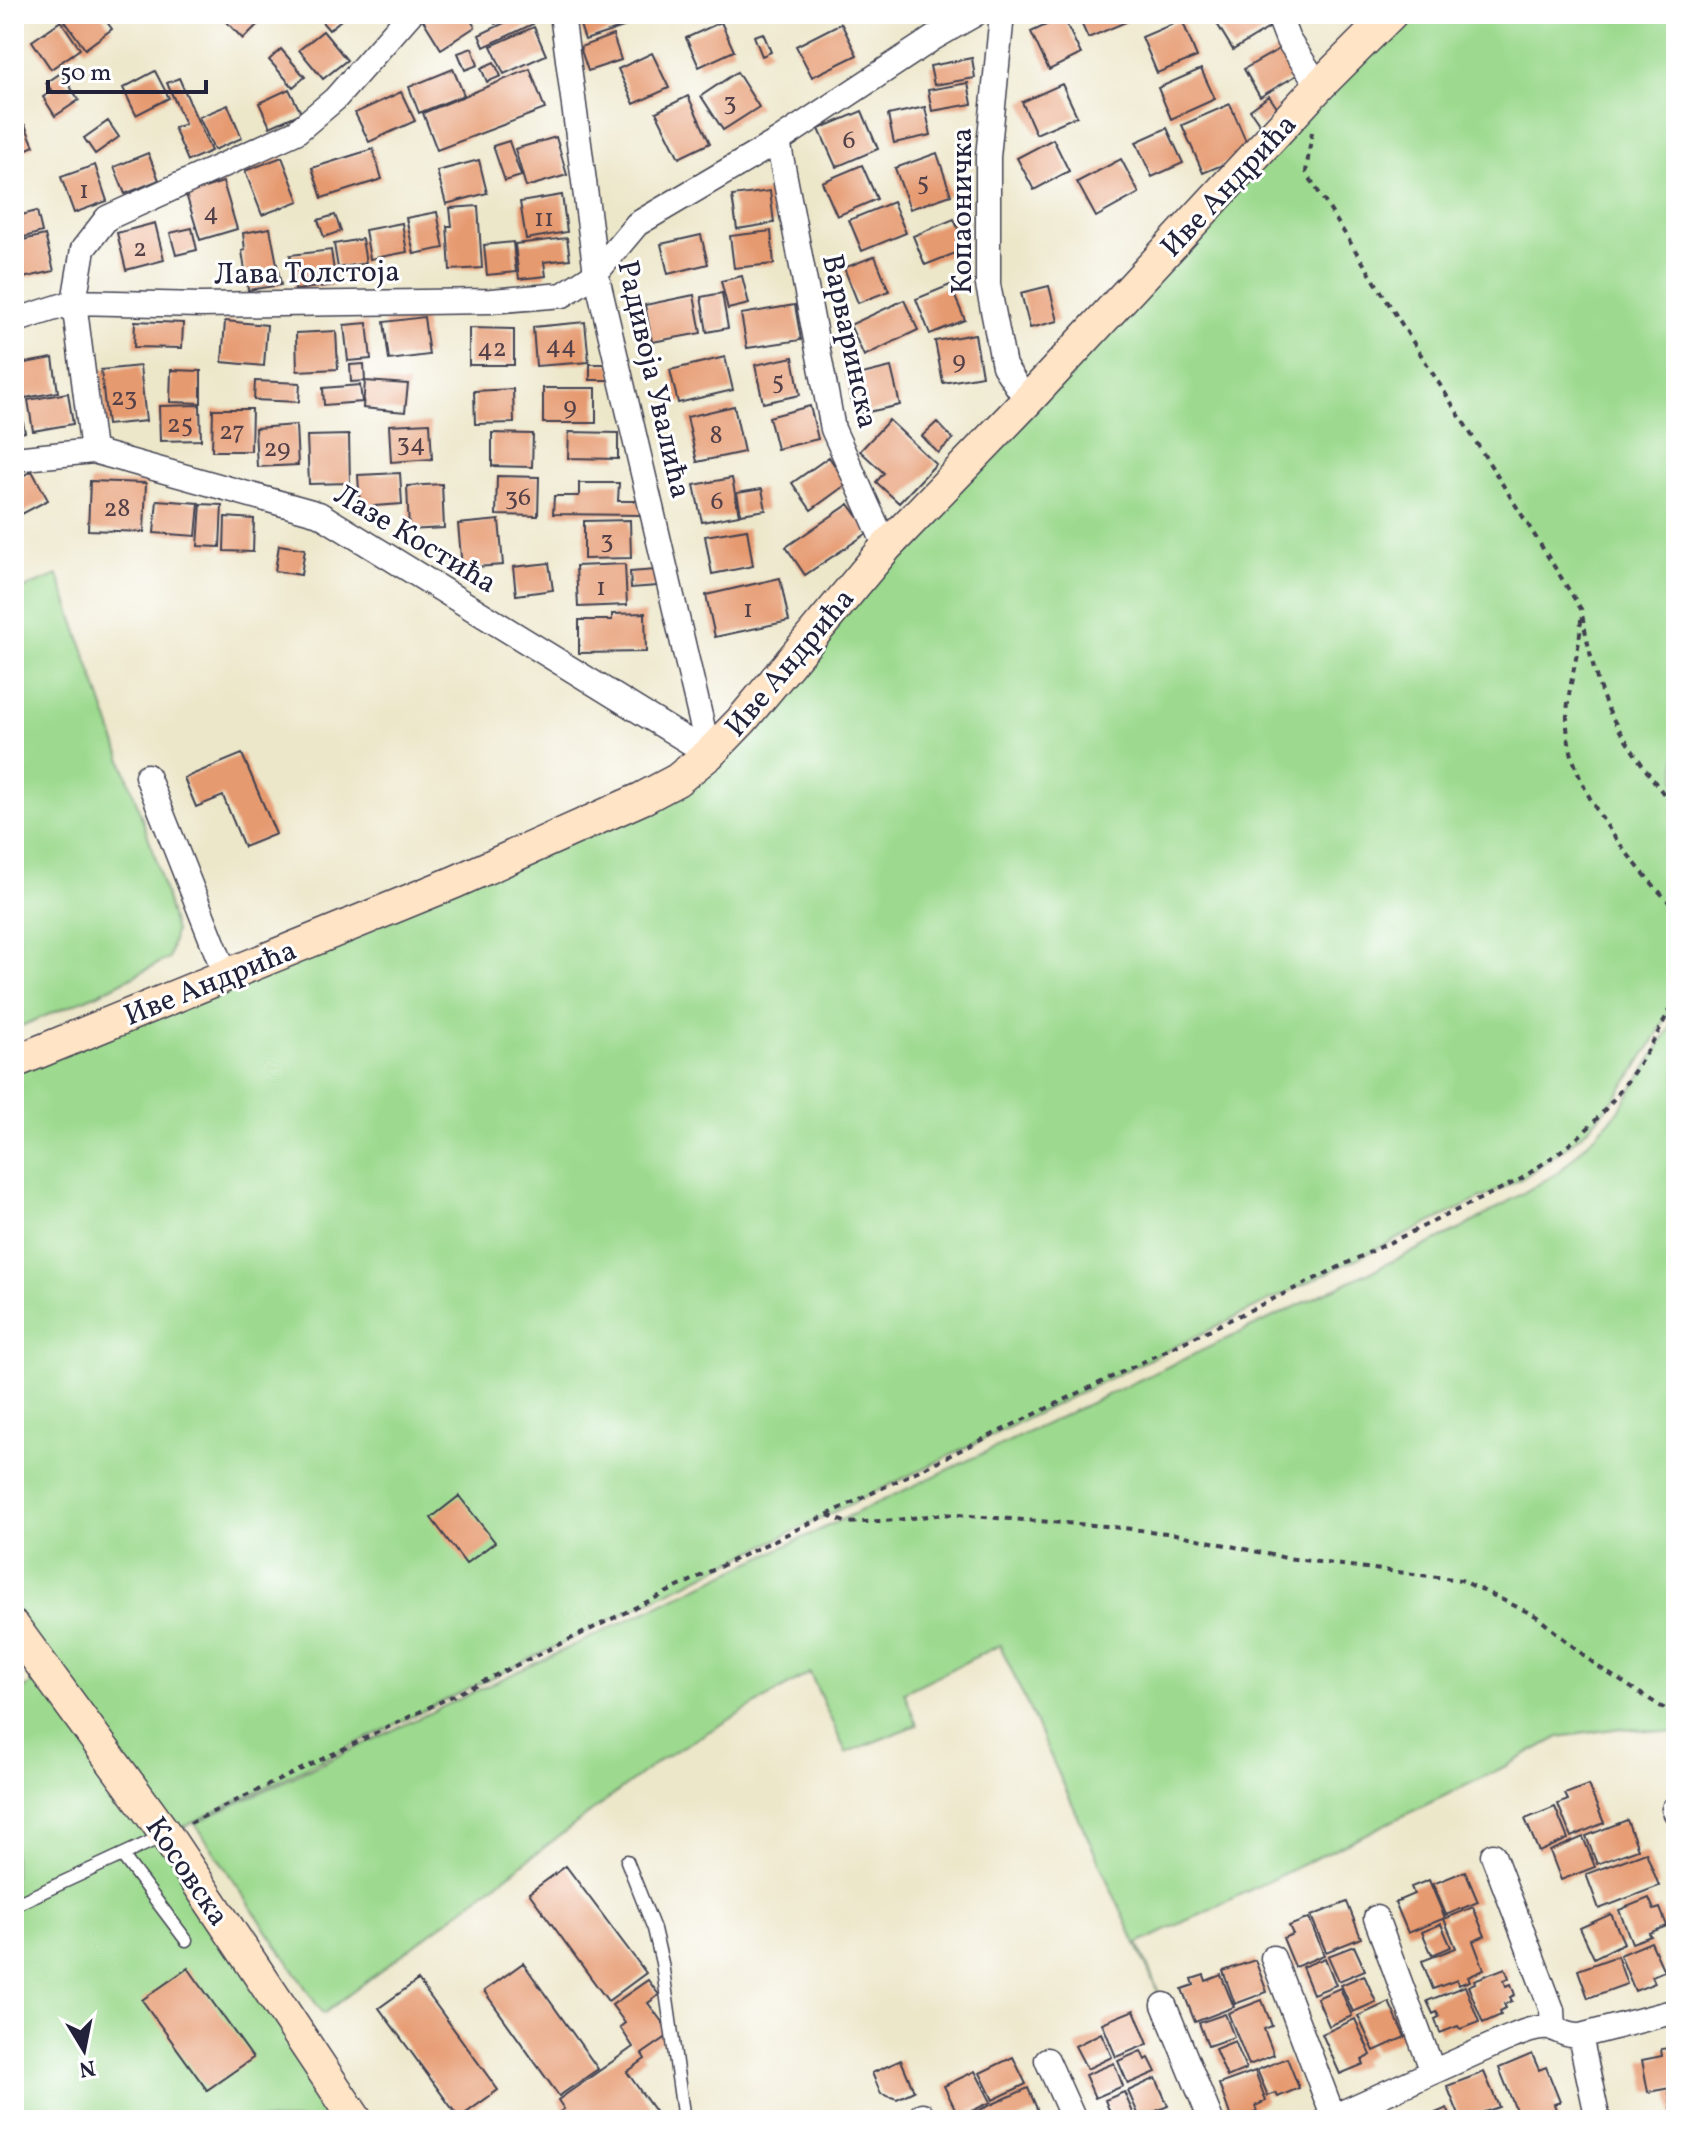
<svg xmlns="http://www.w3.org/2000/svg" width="1690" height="2134" font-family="Vollkorn,serif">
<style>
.green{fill:#9dda8f;stroke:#607e65;stroke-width:2}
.building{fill:#e69a6f}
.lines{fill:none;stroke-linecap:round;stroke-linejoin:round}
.lane-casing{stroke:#404050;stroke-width:15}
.street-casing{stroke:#404050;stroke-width:27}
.secondary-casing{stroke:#404050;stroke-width:35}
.path{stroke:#404050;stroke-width:4;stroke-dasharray:6 6;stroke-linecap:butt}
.lane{stroke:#fff;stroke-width:12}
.street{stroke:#fff;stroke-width:24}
.secondary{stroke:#ffe4c6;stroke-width:32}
.labels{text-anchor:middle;stroke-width:6;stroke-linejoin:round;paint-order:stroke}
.number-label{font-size:26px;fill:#534048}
.street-label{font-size:30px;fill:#22223b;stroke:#fff}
</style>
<rect width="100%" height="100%" fill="#fff"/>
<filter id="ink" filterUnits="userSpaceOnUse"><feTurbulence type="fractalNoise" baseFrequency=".0125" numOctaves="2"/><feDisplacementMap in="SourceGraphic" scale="16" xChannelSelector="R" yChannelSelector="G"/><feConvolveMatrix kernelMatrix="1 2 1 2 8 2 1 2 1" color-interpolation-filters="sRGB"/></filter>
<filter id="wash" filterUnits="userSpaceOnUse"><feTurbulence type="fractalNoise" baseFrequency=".006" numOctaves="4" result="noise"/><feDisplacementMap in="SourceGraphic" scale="32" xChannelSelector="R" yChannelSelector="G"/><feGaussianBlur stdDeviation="1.8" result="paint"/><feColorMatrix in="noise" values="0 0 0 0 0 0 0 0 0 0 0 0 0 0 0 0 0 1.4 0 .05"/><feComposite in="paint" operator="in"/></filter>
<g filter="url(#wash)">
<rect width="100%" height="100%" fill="#ede7ca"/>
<path class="green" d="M1391,14H1676V992C1661,1038 1613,1108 1576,1139C1558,1154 1539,1166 1521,1179L167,1835L356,2120H14V1696L47,1672L14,1627V1062L677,780Z
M58,575L155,856L175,931L169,958L98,994L14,1029V592Z
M1676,1019V1733L1621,1728L1559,1737L1504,1767L1138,1944L1164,2005L1000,1645L904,1692L917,1725L846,1753L810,1673L660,1760L323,2014L195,1823L1461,1229L1559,1172L1618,1112Z"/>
<g id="blocks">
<path class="building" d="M66,14H101L112,29L85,49L62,17Z
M219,14H268L243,39Z
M315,14H348L329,30Z
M432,14H467L475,27L441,49L423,20Z
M491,14H517L495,24Z
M523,14H528L533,24L484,47L479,35Z
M593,14H626L629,25L585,40L579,22L594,16Z
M1077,14H1123L1126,22L1088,38Z
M1229,14H1260L1269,28L1233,50L1216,22Z
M1292,14H1319L1296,24Z
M1063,17L1081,54L1049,70L1031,32Z
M1182,20L1197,57L1157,73L1142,37Z
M61,21L80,49L51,69L32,41Z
M721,22L734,51L699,67L686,38Z
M841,23L857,55L812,77L796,46Z
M534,27L546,55L504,74L491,46Z
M323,31L347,60L323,79L299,50Z
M763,33L771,52L762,56L754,36Z
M613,35L621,60L588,71L580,47Z
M472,48L478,65L465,70L458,53Z
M1281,48L1297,75L1260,97L1244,69Z
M281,49L305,77L293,87L269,60Z
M652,53L669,88L634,104L618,69Z
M972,58L975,78L934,85L930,66Z
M494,62L501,76L487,82L481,68Z
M453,69L464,95L419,113L409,87Z
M530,69L545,109L437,150L423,113Z
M1201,69L1215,99L1171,119L1158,88Z
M155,71L169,98L136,115L123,88Z
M737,72L759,107L723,130L701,96Z
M61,73L79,100L55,116L43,97L52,91L46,83Z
M179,78L211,151L188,161L174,128L185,124L167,83Z
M968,83L972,104L932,111L928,90Z
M1062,84L1077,116L1036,134L1022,102Z
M289,89L301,113L270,127L259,103Z
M401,92L415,121L369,142L355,113Z
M688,96L710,143L679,158L656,112Z
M1269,96L1280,112L1261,126L1250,110Z
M1230,104L1251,153L1203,173L1182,125Z
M228,105L242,138L214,150L199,117Z
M925,107L931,135L894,143L888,115Z
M862,111L878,149L836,167L819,129Z
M108,121L119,137L95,154L84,138Z
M25,125L34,146L14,155V130Z
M1167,128L1183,163L1152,177L1136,142Z
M556,137L567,175L526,187L515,149Z
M1053,139L1069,171L1034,190L1017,158Z
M509,141L521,176L505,181L493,146Z
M373,149L382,179L322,198L312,168Z
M148,153L159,180L125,194L114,167Z
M937,153L951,195L910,209L895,168Z
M282,157L299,201L262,215L245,171Z
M1121,159L1139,193L1096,217L1077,182Z
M479,160L487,193L446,204L437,171Z
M95,165L107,201L74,213L61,177Z
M862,165L877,199L837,216L822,182Z
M223,182L237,229L200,240L186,194Z
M770,191L774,223L737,229L732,196Z
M562,195L567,232L526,239L520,202Z
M893,202L906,233L862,251L849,220Z
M478,206L482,268L450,270L447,226H452L450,208Z
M37,211L42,232L14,240V217Z
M437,212L444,248L414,254L406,218Z
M335,215L341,231L324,237L318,220Z
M954,219L966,249L925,265L913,236Z
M155,223L164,260L126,270L117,233Z
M402,223L407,252L370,259L365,230Z
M192,228L197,250L176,255L170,233Z
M270,228L281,285L248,290L242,251L245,250L243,233Z
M771,231L774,264L734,268L730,236Z
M45,235L54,271L14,280V242Z
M701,235L708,264L668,274L661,244Z
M567,238L570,259L544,262L546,276L519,279L515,244Z
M362,239L366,263L338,268L334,244Z
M513,242L516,272L487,275L484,245Z
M331,250L336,285L295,290L290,255Z
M875,256L889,291L858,303L844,268Z
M742,276L749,304L728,309L721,281Z
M950,285L965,320L930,334L916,299Z
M1049,286L1058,321L1030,328L1021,293Z
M722,293L728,328L707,332L701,297Z
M694,295L701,333L652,342L645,305Z
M904,300L918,330L864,356L850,325Z
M795,305L801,340L747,348L741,314Z
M424,317L429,355L389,360L384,322Z
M135,321L183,323L182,348L134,347Z
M225,321L267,325L264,366L222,362Z
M585,322L589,362L536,366L533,327Z
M367,323L371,359L348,361L344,325Z
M469,328L514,329V365H469Z
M336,331L338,369L297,371L296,333Z
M975,334L982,376L943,383L935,341Z
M725,357L733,390L678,403L670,370Z
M793,357L800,395L763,403L755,365Z
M53,358L58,392L25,398L19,364Z
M364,364L365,381L351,382L350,365Z
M590,364H612V380H590Z
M140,366L146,421L107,425L101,370Z
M14,367L21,390L16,391L25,432L14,435Z
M891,367L900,405L855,415L846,378Z
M171,370L201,371V403L170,402Z
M255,381L300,383L299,402L254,400Z
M365,381L408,384L405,412L363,408Z
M360,385L362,402L324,405L323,388Z
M543,388H596V423H543Z
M513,389L514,423L475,424L474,391Z
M68,393L73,424L33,431L28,400Z
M200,405L201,440L160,441L159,406Z
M734,406L744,452L697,462L687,417Z
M810,406L818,439L777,449L769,417Z
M213,409H252L251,451H212Z
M889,420L936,464L899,503L876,482L884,473L860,451Z
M937,422L953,439L938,453L922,436Z
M430,423L432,459L391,462L389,425Z
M296,425L298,465L257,467L255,428Z
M569,432L618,433V459L568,458Z
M492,433L533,434L532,467L492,466Z
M349,435L350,483L309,484L307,436Z
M829,457L847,484L811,510L792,483Z
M32,471L48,500L22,514L14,499V480Z
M400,473L402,504L360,507L358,475Z
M497,476L539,477L538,516L496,515Z
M732,478L739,515L702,522L694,485Z
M90,481L146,483L144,532L88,530Z
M579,483H619L618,501H641V515L553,514L554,496H579Z
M442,484L444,528L409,530L407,486Z
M762,489L766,510L741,514L737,493Z
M157,500L199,503L196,536L154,533Z
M201,504L222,505L220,547L198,546Z
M849,504L869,532L805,575L786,547Z
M225,517L254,519L253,552L224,551Z
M499,520L503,565L462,568L458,524Z
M630,520L631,558L584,559V521Z
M747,529L753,566L712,574L705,536Z
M279,545L305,549L301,575L275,571Z
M549,563L553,590L516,595L513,567Z
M625,564L627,605L578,607L576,566Z
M656,570L657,586L631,588L630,572Z
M780,578L789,621L715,637L706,595Z
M645,613L646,652L579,653V620H612V614Z
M242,754L276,834L244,847L223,796L196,807L184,778Z
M459,1496L495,1542L466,1564L431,1518Z
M1588,1785L1604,1823L1571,1837L1558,1804L1568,1800L1565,1794Z
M1555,1807L1568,1839L1539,1852L1525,1819Z
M1627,1820L1638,1849L1597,1864L1586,1836Z
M1583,1837L1595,1867L1561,1880L1550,1851Z
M1646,1852L1659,1886L1599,1909L1586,1874Z
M566,1866L646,1973L608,2001L529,1893Z
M1465,1871L1478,1902L1446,1915L1433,1884Z
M1429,1880L1445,1918L1408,1933L1395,1902L1414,1894L1411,1887Z
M1649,1898L1654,1910L1660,1908L1667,1926L1649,1933L1651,1936L1632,1943L1619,1910Z
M1347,1902L1361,1938L1326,1952L1311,1916Z
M1473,1907L1485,1936L1473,1941L1484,1970L1468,1977L1470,1981L1458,1985L1457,1980L1433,1989L1422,1961L1456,1948L1444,1919Z
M1611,1914L1624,1943L1594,1958L1580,1928Z
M1309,1918L1324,1955L1295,1967L1283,1938L1293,1934L1289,1926Z
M1441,1924L1451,1947L1432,1955L1422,1932Z
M1651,1942L1664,1971L1652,1976L1655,1983L1635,1991L1620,1955Z
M1354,1946L1365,1970L1339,1981L1328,1956Z
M1617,1956L1627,1984L1588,1998L1578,1970Z
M1325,1958L1336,1985L1313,1994L1302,1967Z
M1255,1960L1267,1992L1235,2004L1223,1971Z
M523,1963L598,2069L559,2096L484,1991Z
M188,1968L253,2058L207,2090L142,2000Z
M1505,1968L1509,1978L1504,1980L1506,1986L1511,1984L1515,1995L1510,1997L1512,2001L1504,2004L1506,2008L1500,2011L1501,2015L1483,2023L1468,1986L1475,1983L1474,1980Z
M1204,1975L1206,1981L1221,1975L1234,2007L1195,2022L1182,1989L1194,1985L1192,1979Z
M1364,1975L1376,2002L1353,2012L1341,1985Z
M418,1980L498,2090L459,2118L379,2008Z
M648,1980L659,1995L648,2003L671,2034L642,2054L645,2059L627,2072L661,2120H549L564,2109L558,2100L633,2047L620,2027L625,2023L612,2005Z
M1465,1986L1479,2022L1460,2029L1458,2026L1440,2033L1435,2019L1439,2017L1437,2012L1433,2014L1427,2001Z
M1340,1988L1352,2016L1329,2026L1317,1998Z
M1262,2000L1272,2026L1264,2029L1274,2055L1249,2065L1228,2013Z
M1389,2002L1405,2037L1374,2051L1358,2016Z
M1134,2010L1148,2044L1116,2057L1102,2023Z
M1225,2014L1234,2037L1208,2046L1199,2023Z
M1355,2019L1371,2055L1362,2060L1364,2064L1340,2074L1322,2034Z
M1101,2033L1112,2057L1087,2069L1075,2046Z
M1235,2041L1246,2069L1227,2077L1215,2049Z
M1676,2047V2087L1648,2092L1642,2060L1662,2056L1661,2049Z
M1141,2051L1145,2060L1149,2058L1156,2072L1128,2084L1118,2061Z
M1532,2054L1539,2070L1546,2067L1560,2102L1554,2104L1560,2120H1520L1499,2068Z
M1013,2057L1026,2084L993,2100L980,2073Z
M1287,2058L1299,2088L1278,2097L1276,2093L1268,2096L1257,2070Z
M901,2060L914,2091L897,2099L881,2094L872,2073Z
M1114,2063L1123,2086L1095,2098L1085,2075Z
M975,2071L991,2102L959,2117L944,2086Z
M1255,2071L1266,2101L1255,2106L1257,2112L1232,2120L1219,2084Z
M1484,2072L1499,2107L1461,2120L1447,2086Z
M1156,2078L1168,2106L1140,2118L1128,2091Z
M1028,2088L1038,2111L1018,2120H958Z
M1676,2091V2120H1673L1669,2092Z
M1124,2092L1135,2117L1113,2120L1105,2100Z
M1447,2108L1452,2120H1419Z"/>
</g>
</g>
<g filter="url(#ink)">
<use href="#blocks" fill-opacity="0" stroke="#404050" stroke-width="2"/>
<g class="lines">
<g class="lane-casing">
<path id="lane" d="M122,1855L186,1940
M627,1861L654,1929L662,1963L684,2120
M14,1905L163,1836"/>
</g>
<g class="street-casing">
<path id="street" d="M562,14L596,273L709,754
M1002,14L988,157V285L1004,366L1027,401
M1278,14L1288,40L1319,86
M778,141L833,429L886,547
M14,321L74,302L201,305L491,301L563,295L596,273L637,224L778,141L935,37L975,14
M93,451L74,302L83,249L107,218L296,132L335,99L410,14
M14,459L93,451L319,514L709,754
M147,776L226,976
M1674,1809L1676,1813
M1493,1855L1552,2010L1553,2028
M1376,1918L1433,2072
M1273,1958L1333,2116
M1164,2005L1211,2120
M1580,2036L1598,2120
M1047,2060L1074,2120
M922,2115L924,2120
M1326,2120L1504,2040C1517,2035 1534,2026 1549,2028C1560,2030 1567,2037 1580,2036L1676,2011"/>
</g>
<g class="secondary-casing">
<path id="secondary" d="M14,1062L455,882L643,798L677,780L709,754L742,720L886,547L1027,401L1319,86L1391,14
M14,1627L166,1835L356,2120"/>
</g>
<path class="path" d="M1312,132L1306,172L1581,609C1587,640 1593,671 1604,700C1616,731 1655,783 1676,810
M1581,619C1580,653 1568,684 1567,716C1564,786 1632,862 1676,910
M828,1515L847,1523L897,1520L943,1514L1105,1526L1175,1534L1286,1558L1461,1580L1536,1616L1597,1666L1676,1716
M190,1823L1521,1179C1539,1166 1558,1154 1576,1139C1613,1108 1661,1038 1676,992"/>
<use href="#lane" class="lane"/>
<use href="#street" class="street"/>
<use href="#secondary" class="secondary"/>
</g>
</g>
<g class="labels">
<g class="number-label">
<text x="730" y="110">3</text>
<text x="849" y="148">6</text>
<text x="923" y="190">5</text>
<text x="84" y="198">1</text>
<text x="211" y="220">4</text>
<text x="544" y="226">11</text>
<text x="140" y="256">2</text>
<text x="561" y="353">44</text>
<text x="492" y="356">42</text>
<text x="959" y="368">9</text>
<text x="778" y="389">5</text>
<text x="124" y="405">23</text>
<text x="570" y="414">9</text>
<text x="180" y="432">25</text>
<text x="232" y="439">27</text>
<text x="716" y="443">8</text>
<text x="411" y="451">34</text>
<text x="277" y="456">29</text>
<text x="518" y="505">36</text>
<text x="717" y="509">6</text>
<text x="117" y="516">28</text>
<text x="607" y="548">3</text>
<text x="601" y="595">1</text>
<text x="748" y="617">1</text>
</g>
<g class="street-label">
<text transform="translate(1228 185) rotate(-47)" y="10">Иве Андрића</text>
<text transform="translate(961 211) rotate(-90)" y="10">Копаоничка</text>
<text transform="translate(307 272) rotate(-1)" y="10">Лава Толстоја</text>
<text transform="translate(851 341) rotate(78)" y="10">Варваринска</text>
<text transform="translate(655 379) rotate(77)" y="10">Радивоја Увалића</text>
<text transform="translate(416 538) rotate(31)" y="10">Лазе Костића</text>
<text transform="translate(789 662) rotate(-50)" y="10">Иве Андрића</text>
<text transform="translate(210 982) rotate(-22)" y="10">Иве Андрића</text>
<text transform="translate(188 1871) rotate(56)" y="10">Косовска</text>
</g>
</g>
<rect width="1690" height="2134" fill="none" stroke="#fff" stroke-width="48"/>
<g transform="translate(84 2050) rotate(170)" stroke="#ffffff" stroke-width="6" paint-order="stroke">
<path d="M0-6L14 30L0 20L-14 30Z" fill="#22223b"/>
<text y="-12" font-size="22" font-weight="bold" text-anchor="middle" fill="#22223b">N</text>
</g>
<path d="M48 80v12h158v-12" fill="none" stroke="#22223b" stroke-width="4"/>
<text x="60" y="80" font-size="24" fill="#22223b" stroke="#ffffff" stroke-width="6" paint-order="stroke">50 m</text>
</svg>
